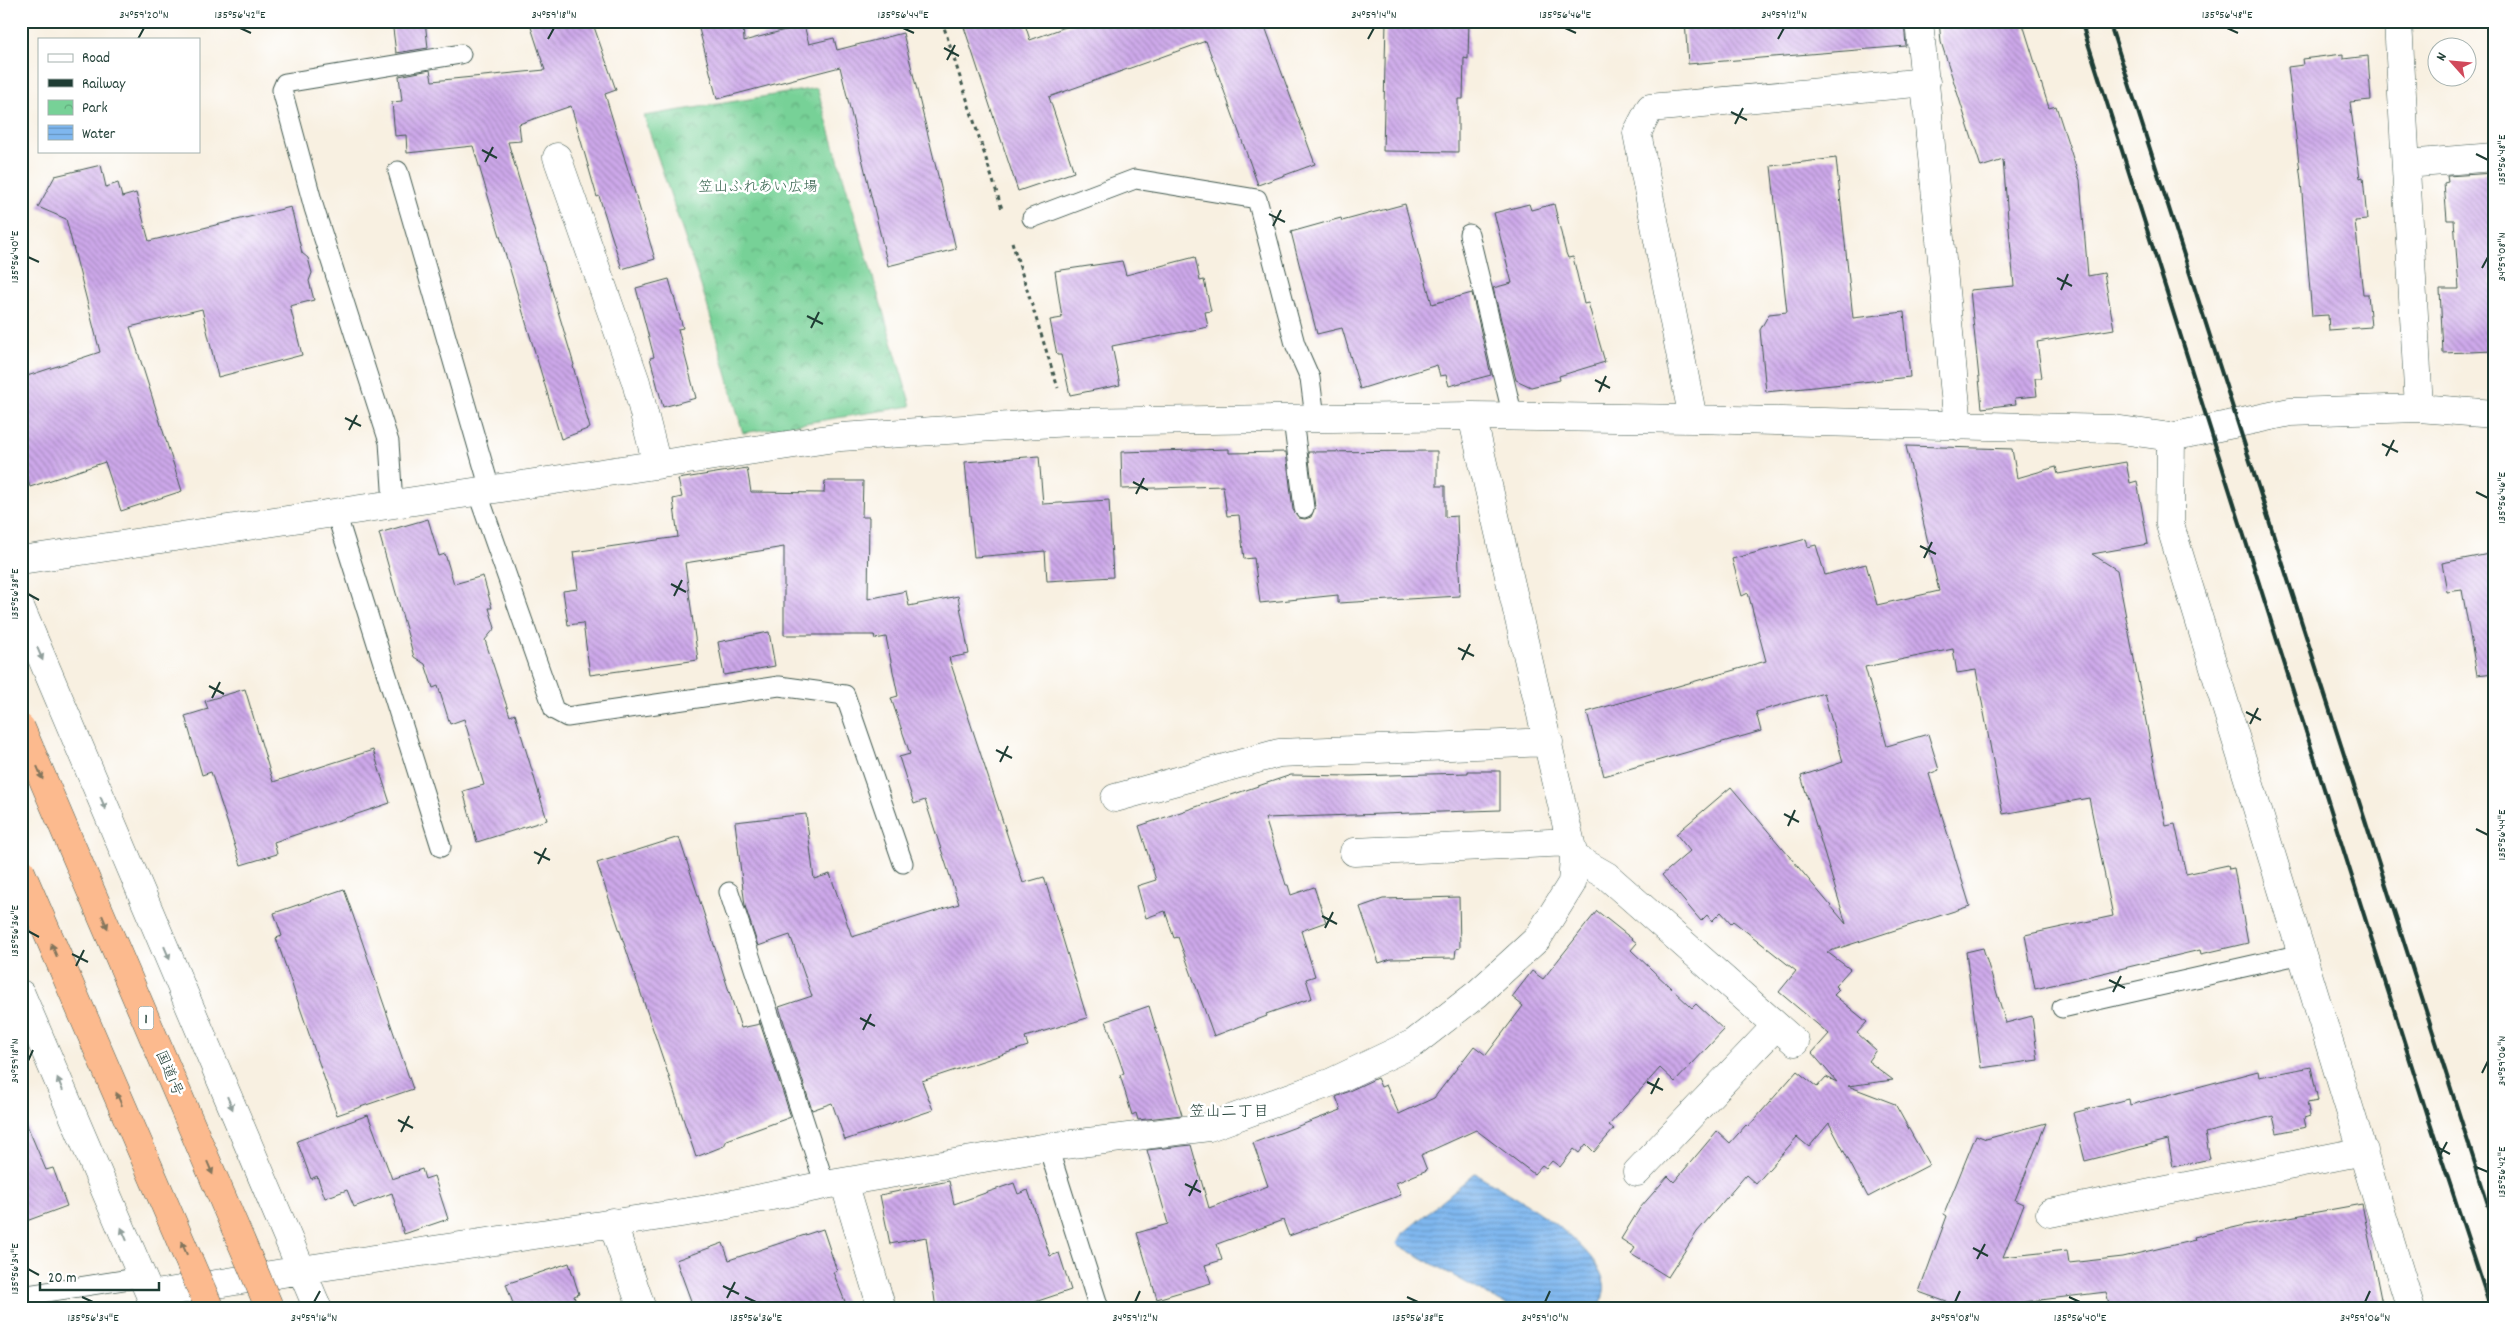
<svg xmlns="http://www.w3.org/2000/svg" width="2515" height="1330" font-family="Dekko,'Klee One',sans-serif">
<style>
.park{fill:url(#park-crowns);stroke:#4b8766}
.water{fill:url(#water-rules);stroke:#4f7a92}
.building{fill:url(#building-back-hatch)}
.lines{fill:none;stroke-linecap:round;stroke-linejoin:round}
.service-casing{stroke:#40584e;stroke-width:21}
.minor-casing{stroke:#40584e;stroke-width:29}
.path{stroke:#40584e;stroke-width:3;stroke-dasharray:4 4;stroke-linecap:butt}
.service{stroke:#fff;stroke-width:19}
.minor{stroke:#fff;stroke-width:28}
.rail{stroke:#1f3d34;stroke-width:4}
.trunk-bridge-casing{stroke:#40584e;stroke-width:29;stroke-linecap:butt}
.trunk-bridge{stroke:#fcba8e;stroke-width:28}
.oneway{fill:#8f9e9a}
.oneway2{fill:#82755c}
.ticks{fill:none;stroke:#1f3d34;stroke-width:2}
.labels{text-anchor:middle;stroke-width:5;stroke-linejoin:round;paint-order:stroke}
.shield{fill:#fff;stroke:#627771;stroke-width:1}
.shield-label{font-size:14px;font-weight:bold;fill:#1f3d34}
.park-label{font-size:15px;fill:#35624d;stroke:#fff}
.street-label{font-size:15px;fill:#1f3d34;stroke:#fff}
.neighbourhood-label{font-size:16px;fill:#1f3d34;stroke:#fff}
.neatline{fill:none;stroke:#1f3d34;stroke-width:2}
.ticks-label{font-size:12px;text-anchor:middle;fill:#1f3d34}
</style>
<defs>
<pattern id="park-crowns" width="20" height="18" patternUnits="userSpaceOnUse" patternTransform="scale(1.25)"><rect width="20" height="18" fill="#77d197"/><path d="M2 6a3 3 0 1 1 6 0M12 15a3 3 0 1 1 6 0" fill="none" stroke="#61ab7c"/></pattern>
<pattern id="water-rules" width="6" height="5" patternUnits="userSpaceOnUse" patternTransform="scale(1.25)"><rect width="6" height="5" fill="#7fb7ef"/><path d="M0 2.5h6" fill="none" stroke="#6796c2"/></pattern>
<pattern id="building-back-hatch" width="6" height="6" patternUnits="userSpaceOnUse" patternTransform="scale(1.25)"><rect width="6" height="6" fill="#cda8ea"/><path d="M-1 5l2 2M0 0l6 6M5-1l2 2" fill="none" stroke="#a68abe"/></pattern>
</defs>
<rect width="100%" height="100%" fill="#fff"/>
<filter id="ink" filterUnits="userSpaceOnUse"><feTurbulence type="fractalNoise" baseFrequency=".02" numOctaves="2"/><feDisplacementMap in="SourceGraphic" scale="10" xChannelSelector="R" yChannelSelector="G"/><feConvolveMatrix kernelMatrix="1 2 1 2 8 2 1 2 1" color-interpolation-filters="sRGB"/></filter>
<filter id="wash" filterUnits="userSpaceOnUse"><feTurbulence type="fractalNoise" baseFrequency=".0096" numOctaves="4" result="noise"/><feDisplacementMap in="SourceGraphic" scale="20" xChannelSelector="R" yChannelSelector="G"/><feGaussianBlur stdDeviation="1.12" result="paint"/><feColorMatrix in="noise" values="0 0 0 0 0 0 0 0 0 0 0 0 0 0 0 0 0 1.4 0 .05"/><feComposite in="paint" operator="in"/></filter>
<g filter="url(#wash)">
<rect width="100%" height="100%" fill="#f8f0e1"/>
<path class="park" d="M817,88L911,406L743,433L706,301L644,116Z"/>
<path class="water" d="M1475,1173C1510,1194 1596,1241 1604,1283C1606,1290 1601,1301 1600,1309H1513L1397,1244L1401,1235Z"/>
<g id="blocks">
<path class="building" d="M392,21H425L428,48L396,53Z
M529,21H592L616,90L605,94L655,259L622,269L599,196L597,197L571,106L519,124L521,141L508,142L574,365L573,366L590,428L561,439L473,146L407,153L406,135L395,136L392,102L402,101L399,76L430,70L432,81L545,70Z
M697,21H743L744,41L804,25L809,44L834,38L837,50L903,33L956,249L888,266L840,67L717,99Z
M962,21H1024L1030,40L1082,21H1263L1315,164L1258,185L1206,41L1049,97L1074,172L1018,191Z
M1386,21H1469L1468,59L1464,58L1463,99H1458V152L1383,151Z
M1685,21H1904L1906,46L1688,64Z
M1939,21H2022L2049,108L2056,106L2080,180L2088,276L2104,273L2114,329L2037,342L2042,378H2035L2037,396L2015,398L2016,404L1982,408L1970,290L2014,286L2003,160L1981,167L1941,42Z
M2343,54V59L2368,56L2371,100L2350,102L2360,178L2363,177L2367,220L2355,221L2363,294H2368L2371,327L2329,330L2328,315L2312,316L2301,181L2288,67L2303,65L2302,59Z
M1836,158L1853,318L1904,312L1910,377L1766,392L1760,330L1769,314L1787,312L1771,166Z
M101,165L106,187L118,183L122,197L136,193L149,241L291,207L302,253L308,258L312,273L309,281L314,300L290,306L302,355L218,377L202,309L130,327L182,491L121,511L105,462L30,487L21,458V378L100,352L66,219L38,207L55,176Z
M2494,173V275H2492L2494,351L2443,353L2440,289H2459L2454,220H2447L2444,183L2448,182L2447,176Z
M1405,204L1432,304L1472,293L1491,375L1449,386L1446,375L1440,376L1437,365L1360,389L1342,328L1317,334L1291,232L1341,218L1342,221Z
M1529,204L1531,210L1554,204L1566,253L1568,258L1573,257L1584,304L1588,303L1605,362L1559,376L1560,380L1531,387L1516,380L1493,288L1512,283L1494,213Z
M1195,257L1200,281L1204,280L1211,311L1205,312L1208,327L1112,346L1120,385L1070,395L1061,355H1057L1050,320L1062,318L1055,271L1122,261L1126,275Z
M669,279L683,328L678,329L696,398L663,407L650,358L654,357L636,288Z
M1906,446L2012,449L2017,478L2056,467L2058,474L2126,462L2130,483L2137,481L2148,544L2092,554L2117,570L2166,826L2175,824L2186,874L2228,865L2229,869L2234,868L2248,943L2201,954L2200,950L2035,989L2025,935L2113,916L2089,798L2003,814L1976,670L1957,673L1953,649L1865,667L1887,746L1928,734L1939,770L1929,774L1970,906L1827,952L1850,969L1835,986L1839,990L1834,995L1867,1022L1857,1033L1876,1050L1868,1061L1893,1080L1848,1086L1895,1104L1929,1165L1868,1197L1829,1123L1809,1147L1797,1137L1756,1184L1746,1175L1697,1232L1668,1277L1631,1254L1635,1248L1621,1239L1640,1208L1668,1176L1674,1182L1717,1131L1730,1143L1746,1125L1748,1127L1797,1071L1817,1087L1826,1077L1837,1082L1812,1053L1829,1034L1779,992L1796,971L1733,921L1731,923L1721,912L1712,921L1707,915L1701,921L1662,875L1690,851L1676,834L1731,787L1846,924L1801,776L1843,762L1824,693L1756,712L1761,731L1604,776L1587,712L1766,661L1748,593L1742,596L1732,559L1806,539L1808,547L1816,545L1825,575L1866,564L1877,605L1939,591Z
M1229,449V453L1286,452L1293,510L1299,518L1305,519L1311,517L1315,507L1308,452L1437,451V486H1445V517L1457,516L1460,596L1338,603V595L1260,603L1254,558L1244,559L1239,515L1227,516L1223,486L1122,489L1121,452Z
M1039,456L1043,504L1109,500L1113,577L1047,581L1045,551L974,557L965,462Z
M747,468L751,492L824,493L825,481H863L862,517H869L868,599L906,591L909,606L958,596L969,654L949,658L1023,883L1044,877L1087,1018L1025,1037L1028,1046L922,1081L933,1110L845,1140L832,1103L812,1110L779,1007L812,996L790,935L758,946L745,906L735,822L806,814L814,879L830,874L852,937L959,904L925,800L914,804L899,757L910,754L891,698L898,696L886,637L875,639L874,635H784V547L685,563L698,660L590,675L583,623L568,625L563,591L578,589L573,552L678,537L673,499L682,497L678,479Z
M428,519L439,556L445,554L454,584L483,576L492,608H489L495,628L485,640L510,716L515,714L547,820L477,842L463,791L484,785L464,719L450,724L438,686L433,688L425,664L414,657L379,533Z
M2489,554L2494,581V673L2477,675L2462,590L2447,592L2442,563Z
M769,632L775,666L724,675L718,642Z
M245,689L273,782L373,750L390,803L274,842L277,854L241,865L211,772L202,775L185,716L208,709L205,701Z
M1468,771H1500V810L1265,818L1286,885H1288L1291,895L1314,887L1326,922L1301,931L1315,976L1306,979L1312,998L1266,1014L1267,1016L1214,1036L1178,937L1174,938L1165,911L1146,918L1137,886L1156,880L1139,826L1291,775L1351,776L1468,773Z
M679,837L741,1028L760,1024L759,1020L791,1117L727,1140L724,1146L696,1157L597,863Z
M344,889L413,1089L337,1115L276,938L282,936L274,913Z
M1459,897L1460,948L1456,949L1455,958L1391,959L1379,963L1360,907L1383,899Z
M1597,911L1637,943L1631,950L1692,1008L1696,1004L1724,1030L1675,1082L1660,1068L1609,1125L1614,1129L1594,1152L1586,1144L1579,1153L1574,1149L1560,1167L1552,1161L1546,1168L1542,1165L1534,1174L1476,1130L1421,1155L1427,1170L1396,1183L1401,1195L1289,1236L1283,1220L1217,1244L1222,1260L1205,1265L1211,1283L1157,1299L1137,1233L1168,1224L1147,1150L1191,1145L1209,1208L1268,1186L1253,1143L1341,1110L1336,1097L1377,1078L1381,1087L1386,1085L1399,1114L1434,1098L1474,1046L1486,1055L1523,1006L1512,997L1532,971L1543,979Z
M1983,948L2006,1023L2032,1016L2038,1060L1981,1068L1966,952Z
M1149,1006L1182,1115L1138,1120L1136,1113L1132,1115L1120,1075L1124,1073L1106,1021Z
M2311,1067L2318,1101L2307,1103L2310,1116L2304,1118L2306,1127L2277,1133L2273,1116L2205,1133L2210,1159L2173,1167L2168,1140L2085,1161L2073,1113L2129,1099L2130,1105L2258,1071L2259,1077Z
M21,1111L46,1170L53,1168L67,1206L21,1223Z
M368,1115L392,1179L422,1169L425,1179L434,1176L448,1219L404,1234L392,1193L354,1207L347,1190L325,1198L317,1176L311,1179L297,1141Z
M2046,1123L2015,1200L2024,1204L2003,1257L2067,1250L2069,1263L2123,1257L2195,1240L2194,1237L2245,1225L2362,1204L2383,1309H2175V1303L2153,1309H2110L2106,1292L2024,1302L2021,1309H1966L1919,1292L1947,1216L1944,1214L1976,1135L1986,1139Z
M949,1181L954,1204L1014,1183L1018,1194L1028,1190L1050,1256L1059,1253L1071,1290L1014,1309H936L926,1237L890,1244L880,1195Z
M823,1229L837,1271L833,1272L848,1309H694L676,1260L723,1243L729,1260Z
M569,1263L579,1294L574,1296L578,1309H515L506,1284Z"/>
</g>
</g>
<g filter="url(#ink)">
<use href="#blocks" fill-opacity="0" stroke="#40584e" stroke-width="1"/>
<g class="lines">
<g class="service-casing">
<path id="service" d="M398,171L490,489
M1032,218L1135,179L1257,199L1295,344L1310,378L1315,418
M1469,234L1513,417
M1293,419L1304,508
M477,491L554,710L567,717L779,686L845,695L903,863
M393,504L389,442L314,208L282,90L285,83L461,54
M336,513L441,847
M729,892L825,1185
M2062,1008L2302,954
M1048,1147L1099,1308
M21,1296L143,1277"/>
</g>
<g class="minor-casing">
<path id="minor" d="M1919,21L1958,426
M2398,21L2419,408
M557,157L636,382L657,465
M2406,164L2494,157
M1693,419L1637,133L1650,108L1926,82
M2171,437L2170,525L2411,1309
M21,560L841,437L1069,422L1472,416L1693,419L2114,429L2171,437L2290,412L2419,408L2494,414
M21,609L318,1309
M1115,798L1279,753L1549,742
M1354,852L1570,842
M1574,857L1607,876L1795,1042
M21,994L156,1309
M1637,1172L1776,1026
M844,1182L882,1309
M2050,1213L2364,1151
M612,1222L642,1309
M150,1295L301,1270L708,1209L825,1185L1048,1147L1209,1127L1332,1082L1414,1043L1477,994L1537,939L1572,883L1574,857L1472,416"/>
</g>
<path class="path" d="M942,21L1002,209
M1012,242L1058,388"/>
<use href="#service" class="service"/>
<use href="#minor" class="minor"/>
<path class="rail" d="M2081,21L2428,1117L2491,1309
M2109,21L2494,1223"/>
<g class="trunk-bridge-casing">
<path id="trunk-bridge" d="M21,728L270,1309
M21,872L210,1309"/>
</g>
<use href="#trunk-bridge" class="trunk-bridge"/>
</g>
<defs><path id="oneway-solid" d="M-6-.8H1V-3.2L6.5 0L1 3.2V.8H-6Z" transform="scale(1.25)"/></defs>
<g class="oneway">
<use href="#oneway-solid" transform="translate(40 654) rotate(67)"/>
<use href="#oneway-solid" transform="translate(103 803) rotate(67)"/>
<use href="#oneway-solid" transform="translate(167 953) rotate(67)"/>
<use href="#oneway-solid" transform="translate(60 1084) rotate(-113)"/>
<use href="#oneway-solid" transform="translate(230 1103) rotate(67)"/>
<use href="#oneway-solid" transform="translate(124 1234) rotate(-113)"/>
</g>
<g class="oneway2">
<use href="#oneway-solid" transform="translate(40 773) rotate(67)"/>
<use href="#oneway-solid" transform="translate(105 922) rotate(67)"/>
<use href="#oneway-solid" transform="translate(54 950) rotate(-113)"/>
<use href="#oneway-solid" transform="translate(119 1099) rotate(-114)"/>
<use href="#oneway-solid" transform="translate(210 1168) rotate(67)"/>
<use href="#oneway-solid" transform="translate(184 1248) rotate(-114)"/>
</g>
</g>
<path class="ticks" d="M240,28L251,33M903,28L914,33M1565,28L1576,33M2227,28L2238,33M138,39L144,28M548,39L554,28M1368,39L1374,28M1778,39L1784,28M944,48L959,56M947,60L955,45M1731,112L1747,120M1735,124L1743,108M482,150L497,158M2476,154L2488,160M485,162L493,147M1269,214L1285,222M1273,226L1281,210M28,257L39,262M2482,268L2488,257M2057,278L2072,286M2061,290L2068,274M807,316L823,324M811,328L819,312M1595,380L1610,388M1599,392L1606,376M345,418L361,426M349,430L357,415M2382,444L2398,452M2386,456L2394,440M1133,482L1148,490M2476,492L2488,498M1136,494L1144,478M1920,546L1936,554M1924,558L1932,542M671,584L686,592M28,594L39,600M674,596L682,580M1458,648L1474,656M1462,660L1470,644M209,686L224,694M212,698L220,682M2246,712L2261,720M2250,724L2258,708M996,750L1012,758M1000,762L1008,746M1784,814L1799,822M1788,826L1795,810M2476,829L2488,835M534,852L550,860M538,864L546,848M1322,916L1337,924M1325,928L1333,912M28,931L39,937M72,954L88,962M76,966L84,950M2109,980L2125,988M2113,992L2121,976M860,1018L875,1026M863,1030L871,1014M28,1061L33,1050M2482,1073L2488,1061M1647,1082L1663,1090M1651,1094L1659,1078M398,1120L413,1128M401,1132L409,1116M2435,1146L2450,1154M2439,1157L2447,1142M2476,1167L2488,1172M1185,1184L1201,1192M1189,1196L1197,1180M1973,1248L1988,1256M1977,1259L1985,1244M28,1269L39,1275M723,1286L739,1294M82,1297L93,1302M745,1297L756,1302M1407,1297L1418,1302M2069,1297L2080,1302M727,1298L735,1282M314,1302L320,1291M1135,1302L1140,1291M1545,1302L1550,1291M1955,1302L1960,1291M2365,1302L2370,1291"/>
<g class="labels">
<rect class="shield" x="138.5" y="1006.5" width="15" height="23" rx="4"/>
<g class="shield-label">
<text x="146" y="1023">1</text>
</g>
<g class="park-label">
<text x="758" y="191">笠山ふれあい広場</text>
</g>
<g class="street-label">
<text transform="translate(170 1073) rotate(67)" y="5">国道1号</text>
</g>
<g class="neighbourhood-label">
<text x="1229" y="1116">笠山二丁目</text>
</g>
</g>
<rect width="2515" height="1330" fill="none" stroke="#fff" stroke-width="55"/>
<rect x="38" y="38" width="162" height="115" fill="#ffffff" stroke="#a5b1ae"/>
<rect x="48" y="54" width="25" height="8" fill="#ffffff" stroke="#a5b1ae"/>
<text x="82" y="62" font-size="15" fill="#1f3d34">Road</text>
<rect x="48" y="79" width="25" height="8" fill="#1f3d34" stroke="#a5b1ae"/>
<text x="82" y="88" font-size="15" fill="#1f3d34">Railway</text>
<rect x="48" y="100" width="25" height="15" fill="url(#park-crowns)" stroke="#a5b1ae"/>
<text x="82" y="112" font-size="15" fill="#1f3d34">Park</text>
<rect x="48" y="125" width="25" height="15" fill="url(#water-rules)" stroke="#a5b1ae"/>
<text x="82" y="138" font-size="15" fill="#1f3d34">Water</text>
<g transform="translate(2452 62) rotate(297)"><circle r="24" fill="#ffffff" stroke="#a5b1ae"/>
<path d="M0-4L9 19L0 12L-9 19Z" fill="#d1495b"/>
<text y="-8" font-size="14" font-weight="bold" text-anchor="middle" fill="#1f3d34">N</text>
</g>
<path d="M40 1282v8h119v-8" fill="none" stroke="#1f3d34" stroke-width="2.5"/>
<text x="48" y="1282" font-size="15" fill="#1f3d34" stroke="#ffffff" stroke-width="4" paint-order="stroke">20 m</text>
<rect x="28" y="28" width="2460" height="1274" class="neatline"/>
<g class="ticks-label">
<text x="144" y="18">34°59'20"N</text>
<text x="240" y="18">135°56'42"E</text>
<text x="554" y="18">34°59'18"N</text>
<text x="903" y="18">135°56'44"E</text>
<text x="1374" y="18">34°59'14"N</text>
<text x="1565" y="18">135°56'46"E</text>
<text x="1784" y="18">34°59'12"N</text>
<text x="2227" y="18">135°56'48"E</text>
<text transform="translate(2501 160) rotate(-90)" y="4">135°56'48"E</text>
<text transform="translate(14 257) rotate(-90)" y="4">135°56'40"E</text>
<text transform="translate(2501 257) rotate(-90)" y="4">34°59'08"N</text>
<text transform="translate(2501 498) rotate(-90)" y="4">135°56'46"E</text>
<text transform="translate(14 594) rotate(-90)" y="4">135°56'38"E</text>
<text transform="translate(2501 835) rotate(-90)" y="4">135°56'44"E</text>
<text transform="translate(14 931) rotate(-90)" y="4">135°56'36"E</text>
<text transform="translate(14 1061) rotate(-90)" y="4">34°59'18"N</text>
<text transform="translate(2501 1061) rotate(-90)" y="4">34°59'06"N</text>
<text transform="translate(2501 1172) rotate(-90)" y="4">135°56'42"E</text>
<text transform="translate(14 1269) rotate(-90)" y="4">135°56'34"E</text>
<text x="93" y="1321">135°56'34"E</text>
<text x="314" y="1321">34°59'16"N</text>
<text x="756" y="1321">135°56'36"E</text>
<text x="1135" y="1321">34°59'12"N</text>
<text x="1418" y="1321">135°56'38"E</text>
<text x="1545" y="1321">34°59'10"N</text>
<text x="1955" y="1321">34°59'08"N</text>
<text x="2080" y="1321">135°56'40"E</text>
<text x="2365" y="1321">34°59'06"N</text>
</g>
</svg>
